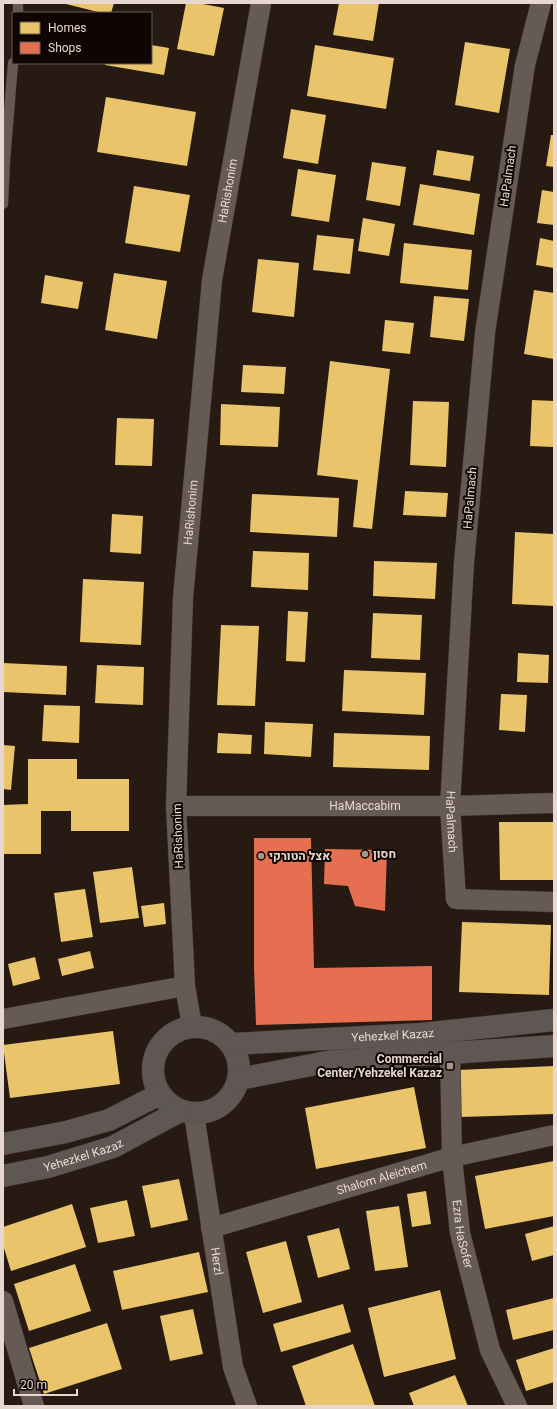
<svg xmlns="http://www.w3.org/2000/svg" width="557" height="1409" font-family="Roboto,Heebo,sans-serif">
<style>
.homes{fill:#e9c46a}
.shops{fill:#e76f51}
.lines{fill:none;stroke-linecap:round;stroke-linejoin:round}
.lane-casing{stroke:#3f342f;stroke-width:11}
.street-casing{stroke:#3f342f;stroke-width:21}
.secondary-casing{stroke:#3f342f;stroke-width:23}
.lane{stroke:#655a54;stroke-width:10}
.street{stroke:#655a54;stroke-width:20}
.secondary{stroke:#5e5753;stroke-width:22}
.poi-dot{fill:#a4958c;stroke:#0f0603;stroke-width:1.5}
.labels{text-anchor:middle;stroke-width:4;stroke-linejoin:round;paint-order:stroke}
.street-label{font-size:12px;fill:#e8d7ce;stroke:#0f0603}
.poi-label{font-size:12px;font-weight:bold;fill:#e8d7ce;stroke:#0f0603;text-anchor:start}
</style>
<rect width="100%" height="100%" fill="#271a12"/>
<path class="homes" d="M62,3H114L111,13H102Z
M186,3H198L224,8L214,56L177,49Z
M339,3H379L373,41L333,35Z
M465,42L510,49L499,113L455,105Z
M151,45L169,48L164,75L105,65V63H151Z
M315,45L394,58L386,109L307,96Z
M106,97L196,112L187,166L97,152Z
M291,109L326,115L318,164L283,158Z
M551,135H554V167L546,166Z
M437,150L474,156L470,181L433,175Z
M372,162L406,167L400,206L366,200Z
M298,169L336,175L329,222L291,216Z
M420,184L480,194L474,235L413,225Z
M134,186L190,195L180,252L125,243Z
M542,190L554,192V225L537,223Z
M363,218L395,224L389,256L358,251Z
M317,235L354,239L350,274L313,270Z
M540,238L554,241V268L536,265Z
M404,243L472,250L468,290L400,283Z
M258,259L299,263L294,317L252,312Z
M114,273L167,281L157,339L105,330Z
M45,275L83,282L78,309L41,303Z
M534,290L554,293V359L524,354Z
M434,296L469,299L464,341L430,337Z
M385,320L414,323L410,354L382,351Z
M330,361L390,369L372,529L353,527L358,480L317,475Z
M243,365L286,367L284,394L241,392Z
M532,400L554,401V447L530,446Z
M413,401L449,402L446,467L410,465Z
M221,404L280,407L278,447L220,445Z
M117,418L154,419L152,466L115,465Z
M405,491L448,493L446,517L403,515Z
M252,494L339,498L337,537L250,532Z
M112,514L143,516L141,554L110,552Z
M515,532L554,534V606L512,604Z
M253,551L309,553L308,590L251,587Z
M374,561L437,563L435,599L373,596Z
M83,579L144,582L141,645L80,642Z
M288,611L308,612L305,662L286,661Z
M373,613L422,615L420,660L371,658Z
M221,625L259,626L255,706L217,705Z
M518,653L549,655L548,683L517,682Z
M3,663L67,666L66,695L3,692Z
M97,665L144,667L143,705L95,703Z
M344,670L426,673L424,715L342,711Z
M501,694L527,695L525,732L499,730Z
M44,705L80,706L79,743L42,741Z
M265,722L313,724L311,757L264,754Z
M218,733L252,735L251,754L217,753Z
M334,733L430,736L429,770L333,767Z
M3,745L15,746L11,790L3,789Z
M28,759H77V779H129V831H71V811H41V854H3V805L28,804Z
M499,822H554V880H500Z
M132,867L139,918L100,923L93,872Z
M85,889L93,937L61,942L54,893Z
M164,903L166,924L144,927L141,906Z
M462,922L551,925L549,995L459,992Z
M90,951L94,968L62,976L58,959Z
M35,957L40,979L13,986L8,964Z
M113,1031L120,1084L10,1098L3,1045Z
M554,1066V1114L461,1117L458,1070Z
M414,1087L426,1148L316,1169L305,1108Z
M554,1161V1216L485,1229L475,1176Z
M179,1179L188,1220L151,1228L142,1186Z
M426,1191L431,1224L412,1227L407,1194Z
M127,1200L135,1236L98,1243L90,1208Z
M72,1204L86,1247L11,1271L3,1245V1227Z
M399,1206L408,1267L375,1271L366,1211Z
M554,1226V1255L532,1261L525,1234Z
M339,1228L350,1269L318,1278L307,1236Z
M286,1241L302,1302L263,1313L246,1252Z
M199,1252L208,1292L122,1310L113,1271Z
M75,1264L91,1311L29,1331L14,1284Z
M440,1290L456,1359L384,1377L368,1308Z
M554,1298V1330L513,1340L506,1310Z
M343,1304L351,1332L281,1352L273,1324Z
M193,1309L203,1354L170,1361L160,1316Z
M107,1323L122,1369L44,1394L29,1348Z
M353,1344L375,1406H306L292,1366Z
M554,1348V1382L526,1391L516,1360Z
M455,1375L468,1406H414L409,1393Z"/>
<path class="shops" d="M254,838H311L314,968L432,966V1020L256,1025L254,967Z
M325,849L387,850L385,911L355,906L348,886L324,884Z"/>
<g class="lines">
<g class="lane-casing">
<path id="lane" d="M18,13V3
M3,204L5,161L13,63"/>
</g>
<g class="street-casing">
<g id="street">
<path id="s1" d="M541,3L525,65L485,333L464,563L450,806L456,899L554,902"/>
<path id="s2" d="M176,806H450L554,803"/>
<path d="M3,1019L185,986"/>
<path id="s3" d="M192,1026L185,986L176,806L183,598L212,280L261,3"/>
<path id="s4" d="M450,1053L452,1157L460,1233L490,1350L517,1406"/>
<path id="s5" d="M194,1114L233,1367L247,1406"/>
<path id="s6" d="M211,1228L452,1157L554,1135"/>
<path d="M3,1301L34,1406"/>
</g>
</g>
<g class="secondary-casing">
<g id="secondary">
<circle cx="196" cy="1070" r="43"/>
<path id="s7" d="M231,1044L421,1034L554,1020"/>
<path d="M239,1079L332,1061L554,1046"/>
<path d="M3,1144L66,1132L109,1120L160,1094"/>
<path id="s8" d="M3,1176L48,1167L113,1147L180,1111"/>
</g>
</g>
<use href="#lane" class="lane"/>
<use href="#street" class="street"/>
<use href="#secondary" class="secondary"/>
</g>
<g class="poi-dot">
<circle cx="365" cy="854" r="4"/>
<circle cx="261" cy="856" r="4"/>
<rect x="446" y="1062" width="8" height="8" rx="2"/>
</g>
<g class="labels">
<g class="street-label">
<text transform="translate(508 176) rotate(-82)" y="4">HaPalmach</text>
<text dy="4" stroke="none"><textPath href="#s3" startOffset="839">HaRishonim</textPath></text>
<text transform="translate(470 498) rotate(-85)" y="4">HaPalmach</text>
<text dy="4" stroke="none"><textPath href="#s3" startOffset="515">HaRishonim</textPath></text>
<text dy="4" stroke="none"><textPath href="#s2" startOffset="189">HaMaccabim</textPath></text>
<text dy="4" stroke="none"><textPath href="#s1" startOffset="825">HaPalmach</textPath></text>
<text transform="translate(178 836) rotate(-92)" y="4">HaRishonim</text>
<text dy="4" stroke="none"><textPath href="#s7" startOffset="162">Yehezkel Kazaz</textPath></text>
<text dy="4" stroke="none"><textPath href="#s8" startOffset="83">Yehezkel Kazaz</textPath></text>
<text dy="4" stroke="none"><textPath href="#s6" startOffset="178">Shalom Aleichem</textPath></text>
<text dy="4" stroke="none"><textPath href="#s4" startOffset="182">Ezra HaSofer</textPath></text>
<text dy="4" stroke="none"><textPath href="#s5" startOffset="149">Herzl</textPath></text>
</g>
<g class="poi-label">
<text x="373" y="858">חסון</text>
<text x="269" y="860">אצל הטורקי</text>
<text x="442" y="1063" text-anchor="end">Commercial<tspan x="442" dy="14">Center/Yehzekel Kazaz</tspan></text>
</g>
</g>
<rect width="557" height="1409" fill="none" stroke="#e8d7ce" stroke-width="8"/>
<rect x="12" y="12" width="140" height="52" fill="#0f0603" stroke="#665a54"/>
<rect x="20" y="22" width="20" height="12" fill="#e9c46a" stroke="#665a54"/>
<text x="48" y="32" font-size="12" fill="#e8d7ce">Homes</text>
<rect x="20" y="42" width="20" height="12" fill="#e76f51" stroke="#665a54"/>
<text x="48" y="52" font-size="12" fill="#e8d7ce">Shops</text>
<path d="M14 1389v6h63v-6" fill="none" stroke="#e8d7ce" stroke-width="2"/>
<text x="20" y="1389" font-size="12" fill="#e8d7ce" stroke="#0f0603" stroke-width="3" paint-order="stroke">20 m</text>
</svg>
